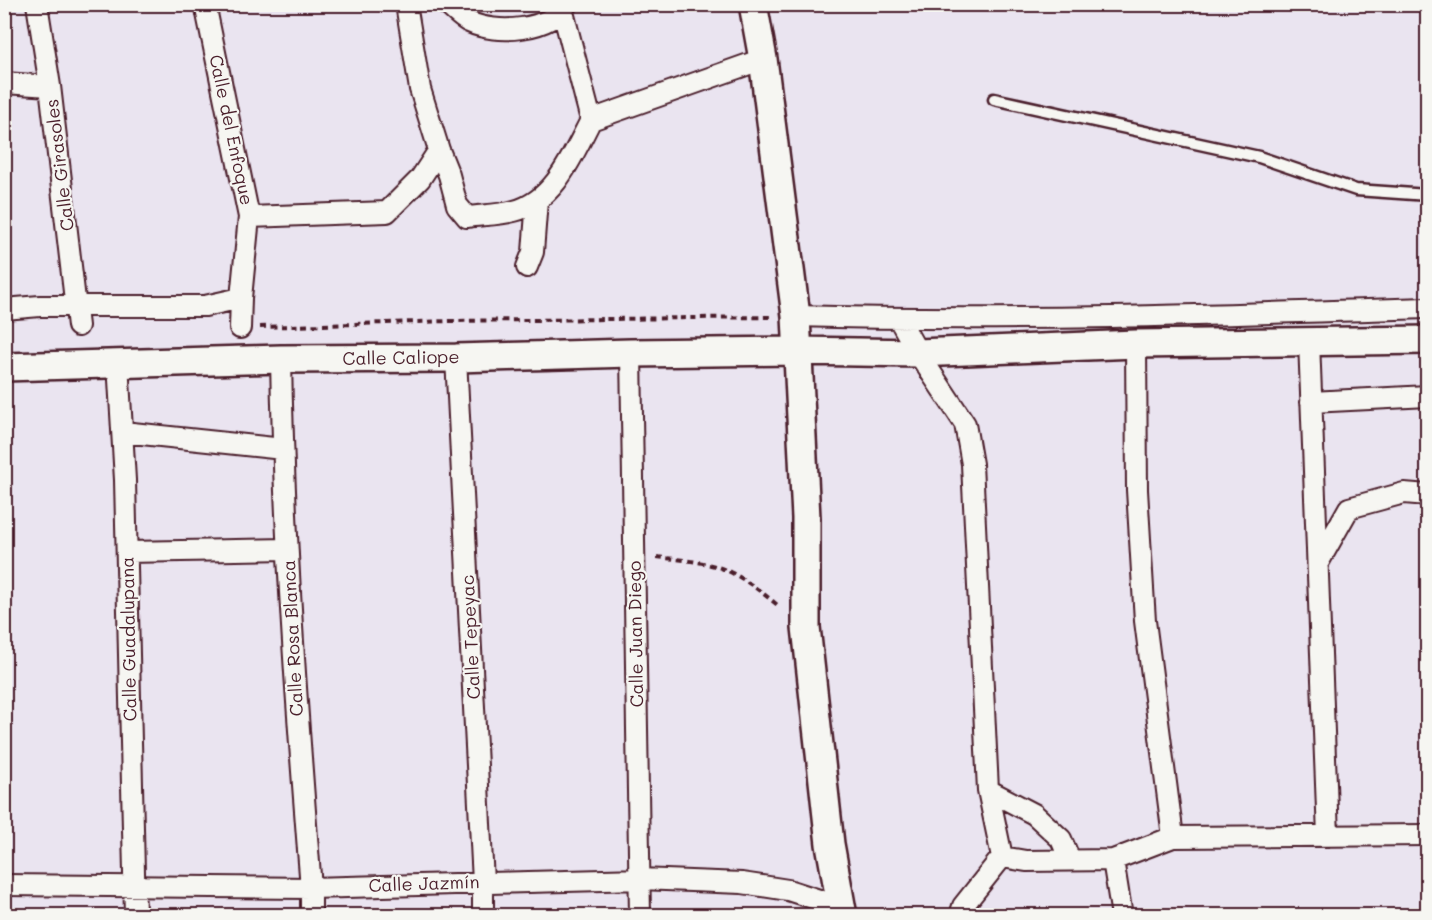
<svg xmlns="http://www.w3.org/2000/svg" width="1432" height="920" font-family="Mali,sans-serif">
<style>
.lines{fill:none;stroke-linecap:round;stroke-linejoin:round}
.lane-casing{stroke:#4a1f2b;stroke-width:15}
.street-casing{stroke:#4a1f2b;stroke-width:24}
.secondary-casing{stroke:#4a1f2b;stroke-width:32}
.path{stroke:#4a1f2b;stroke-width:4;stroke-dasharray:6 4.5;stroke-linecap:butt}
.lane{stroke:#f6f6f2;stroke-width:10}
.street{stroke:#f6f6f2;stroke-width:20}
.secondary{stroke:#f6f6f2;stroke-width:27}
.labels{text-anchor:middle;stroke-width:4.5;stroke-linejoin:round;paint-order:stroke}
.street-label{font-size:18px;fill:#4a1f2b;stroke:#f6f6f2}
</style>
<rect width="100%" height="100%" fill="#eae4f0"/>
<filter id="ink" filterUnits="userSpaceOnUse"><feTurbulence type="fractalNoise" baseFrequency=".0167" numOctaves="2"/><feDisplacementMap in="SourceGraphic" scale="12" xChannelSelector="R" yChannelSelector="G"/><feConvolveMatrix kernelMatrix="1 2 1 2 8 2 1 2 1" color-interpolation-filters="sRGB"/></filter>
<g filter="url(#ink)">
<g class="lines">
<g class="lane-casing">
<path id="lane" d="M994,99L1259,157L1356,190L1428,195"/>
</g>
<g class="street-casing">
<path id="street" d="M37,4L50,86L78,326
M205,4L249,217L241,298L240,328
M406,4L420,89L439,150L449,175L457,205L467,217C482,215 499,215 514,211C555,201 573,154 591,120L763,59
M446,4C454,10 461,18 469,22C497,35 549,31 567,4
M561,4L591,120
M4,83L50,86
M249,217L387,212L420,179L439,150
M527,267L533,252L537,200
M4,309L40,306H205L241,298
M796,316C1007,322 1217,315 1428,308
M899,319L918,353L965,424L972,464L988,790L1002,857L963,906L960,916
M1309,341L1328,836
M1136,344L1137,490L1145,621L1173,837
M631,353L640,916
M456,358L483,882V916
M281,359C284,536 297,712 311,888V916
M118,363L125,480L135,916
M1311,402L1428,396
M123,432L283,449
M127,552L287,549
M1318,563L1349,508L1404,493L1428,495
M988,790L1034,814L1061,839L1070,860
M1002,857L1026,861L1113,860L1173,837L1428,835
M1113,860L1122,916
M4,885L311,888L640,879L742,883L788,890L841,907"/>
</g>
<g class="secondary-casing">
<path id="secondary" d="M753,4L763,59L796,316L806,518V627L830,844L843,916
M4,367L281,359L456,358L631,353L797,351L918,353L1136,344L1428,340"/>
</g>
<path class="path" d="M1414,4L1428,12
M260,327L450,321L772,317
M657,557C681,560 708,561 730,572C748,581 764,594 780,607"/>
<use href="#lane" class="lane"/>
<use href="#street" class="street"/>
<use href="#secondary" class="secondary"/>
</g>
</g>
<g class="labels">
<g class="street-label">
<text transform="translate(231 130) rotate(78)" y="6">Calle del Enfoque</text>
<text transform="translate(60 165) rotate(-97)" y="6">Calle Girasoles</text>
<text transform="translate(401 358) rotate(-1)" y="6">Calle Caliope</text>
<text transform="translate(636 634) rotate(-91)" y="6">Calle Juan Diego</text>
<text transform="translate(471 637) rotate(-93)" y="6">Calle Tepeyac</text>
<text transform="translate(293 638) rotate(-93)" y="6">Calle Rosa Blanca</text>
<text transform="translate(129 639) rotate(-91)" y="6">Calle Guadalupana</text>
<text transform="translate(424 884) rotate(-2)" y="6">Calle Jazmín</text>
</g>
</g>
<rect width="1432" height="920" fill="none" stroke="#f6f6f2" stroke-width="24"/>
<rect x="12" y="12" width="1408" height="896" fill="none" stroke="#4a1f2b" stroke-width="2" filter="url(#ink)"/>
</svg>
